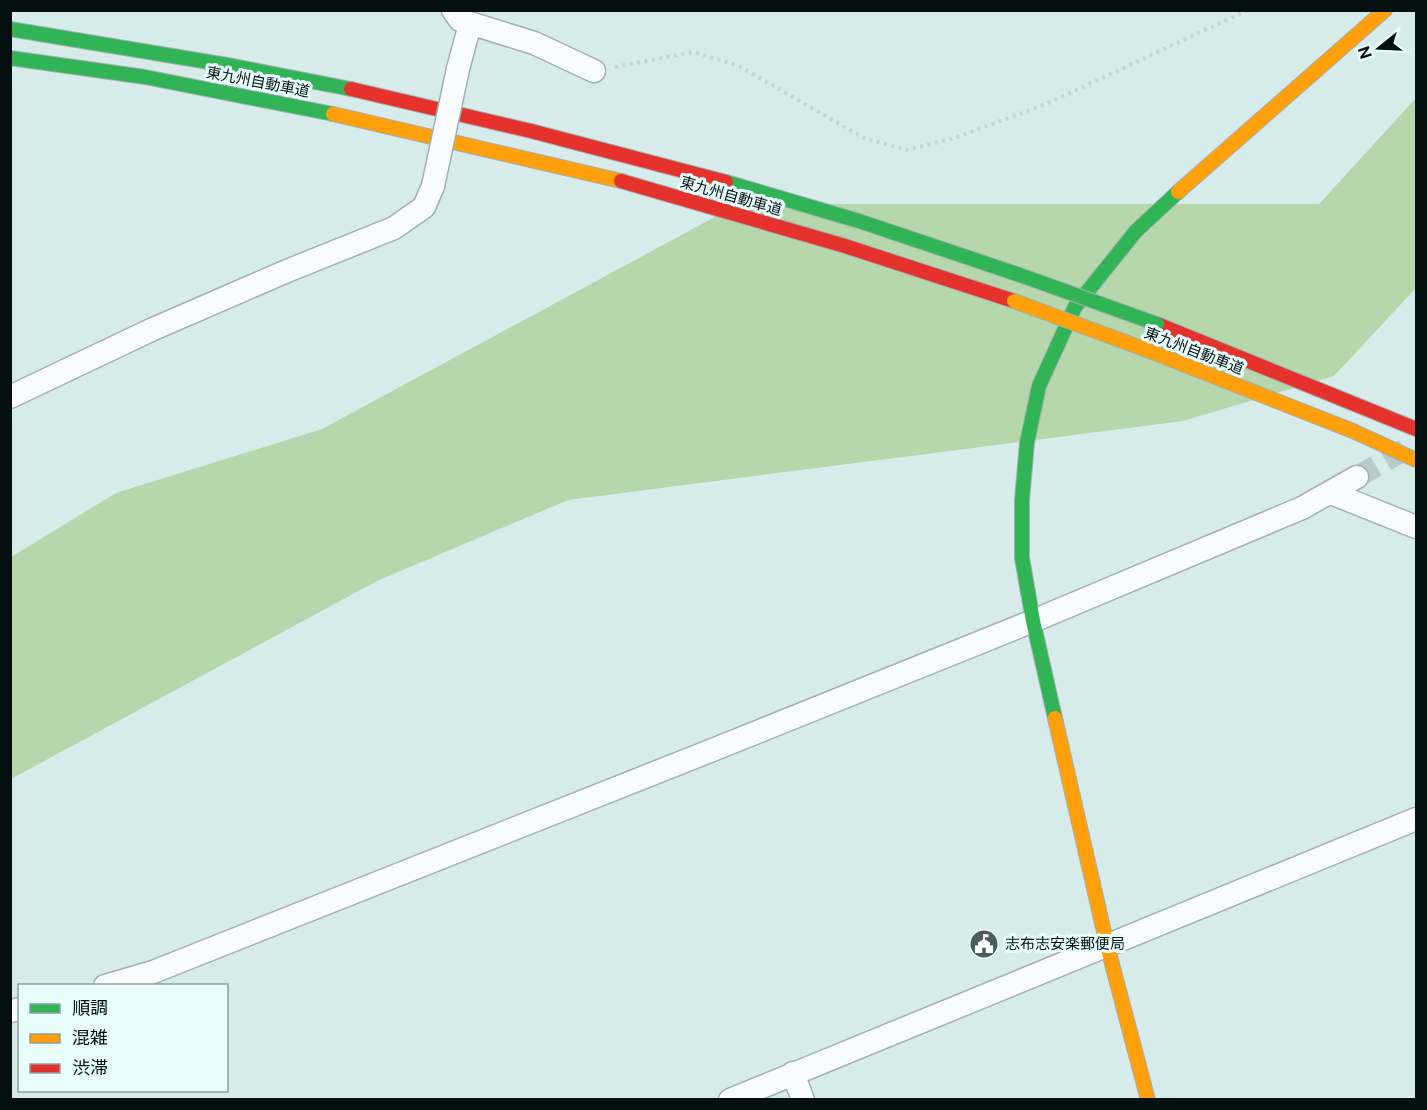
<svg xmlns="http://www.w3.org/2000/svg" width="1427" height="1110" font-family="'Public Sans','Noto Sans JP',sans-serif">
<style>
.forest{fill:#b6d6ab}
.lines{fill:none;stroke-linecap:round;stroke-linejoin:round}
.street-tunnel{stroke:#b8caca;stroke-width:22;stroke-dasharray:22 11;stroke-linecap:butt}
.street-casing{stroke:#a2b0b0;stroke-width:25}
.fast-casing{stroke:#a2b0b0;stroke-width:16}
.slow-casing{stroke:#a2b0b0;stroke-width:16}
.jam-casing{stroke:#a2b0b0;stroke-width:16}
.path{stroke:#cad1d1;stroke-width:4;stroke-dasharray:3 4.5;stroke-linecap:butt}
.street{stroke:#f9fcfc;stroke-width:22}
.fast{stroke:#30b455;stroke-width:14}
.slow{stroke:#ff9f0a;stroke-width:14}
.jam{stroke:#e5322d;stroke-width:14}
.street-bridge-casing{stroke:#a2b0b0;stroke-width:25;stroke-linecap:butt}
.fast-bridge-casing{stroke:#a2b0b0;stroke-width:16;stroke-linecap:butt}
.slow-bridge-casing{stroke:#a2b0b0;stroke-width:16;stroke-linecap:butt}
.street-bridge{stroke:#f9fcfc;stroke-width:22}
.fast-bridge{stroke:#30b455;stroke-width:14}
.slow-bridge{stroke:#ff9f0a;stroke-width:14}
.labels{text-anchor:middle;stroke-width:6;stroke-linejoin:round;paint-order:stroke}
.street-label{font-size:15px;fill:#040f0f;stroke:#e8fefd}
.poi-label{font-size:15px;fill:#040f0f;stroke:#e8fefd;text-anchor:start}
</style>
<rect width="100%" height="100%" fill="#d8ebeb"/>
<path class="forest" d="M1416,98V288L1334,376L1183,421L568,500L377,581L11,779V557L116,493L322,429L726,211L816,204H1319Z"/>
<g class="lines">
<path class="street-tunnel" d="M1357,477L1407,448"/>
<g class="street-casing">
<path id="street" d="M453,10L460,20L534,43L594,71
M458,69L470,24
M10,397L151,330L287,271L394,228L424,207L433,186
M1331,493L1416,527
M105,986L153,972L715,749L1033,621L1302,508L1357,477
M10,1011L20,1009
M793,1073L803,1100
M730,1100L1416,819"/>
</g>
<g class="fast-casing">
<path id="fast" d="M10,29L233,66L351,89
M10,58L145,77L333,114
M726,182L859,221L1020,275
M1055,718L1033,621L1022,558V500L1027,443L1039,386L1075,307L1136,231L1178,192"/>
</g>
<g class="slow-casing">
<path id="slow" d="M333,114L621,181
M1178,192L1385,10
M1147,350L1353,431L1416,460
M1055,718L1107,945L1148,1100"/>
</g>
<g class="jam-casing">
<path id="jam" d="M351,89L531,131L726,182
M621,181L845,246L1014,301
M1157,324L1416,429"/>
</g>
<path class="path" d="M615,67L693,52L739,66L864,138L906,150L955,138L1046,104L1248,10"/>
<use href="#street" class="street"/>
<use href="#fast" class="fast"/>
<use href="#slow" class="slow"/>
<use href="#jam" class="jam"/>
<g class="street-bridge-casing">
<path id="street-bridge" d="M433,186L458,69"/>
</g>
<g class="fast-bridge-casing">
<path id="fast-bridge" d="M1020,275L1157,324"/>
</g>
<g class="slow-bridge-casing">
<path id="slow-bridge" d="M1014,301L1147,350"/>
</g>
<use href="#street-bridge" class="street-bridge"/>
<use href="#fast-bridge" class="fast-bridge"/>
<use href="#slow-bridge" class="slow-bridge"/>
</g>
<defs>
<g id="civic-disc" transform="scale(1.5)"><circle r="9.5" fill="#4e5c5c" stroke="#e8fefd"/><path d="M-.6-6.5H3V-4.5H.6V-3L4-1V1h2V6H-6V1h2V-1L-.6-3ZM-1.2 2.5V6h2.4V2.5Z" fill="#fff"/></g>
</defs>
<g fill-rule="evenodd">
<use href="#civic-disc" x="984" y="944"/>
</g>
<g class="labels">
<g class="street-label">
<text transform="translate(258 82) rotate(11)" y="5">東九州自動車道</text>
<text transform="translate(731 196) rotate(16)" y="5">東九州自動車道</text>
<text transform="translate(1194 351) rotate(21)" y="5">東九州自動車道</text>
</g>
<g class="poi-label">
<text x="1005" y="949">志布志安楽郵便局</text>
</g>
</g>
<rect width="1427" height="1110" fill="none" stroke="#040f0f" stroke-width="24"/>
<rect x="18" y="984" width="210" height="108" fill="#e8fefd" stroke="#8d9e9e" stroke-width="1.5"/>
<rect x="30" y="1004" width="30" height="9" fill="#30b455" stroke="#8d9e9e" stroke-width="1.5"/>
<text x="72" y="1014" font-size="18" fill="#040f0f">順調</text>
<rect x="30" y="1034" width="30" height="9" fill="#ff9f0a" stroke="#8d9e9e" stroke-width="1.5"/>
<text x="72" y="1044" font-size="18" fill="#040f0f">混雑</text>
<rect x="30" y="1064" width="30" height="9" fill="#e5322d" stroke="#8d9e9e" stroke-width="1.5"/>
<text x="72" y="1074" font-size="18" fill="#040f0f">渋滞</text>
<g transform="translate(1379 48) rotate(252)" stroke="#e8fefd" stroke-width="4.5" paint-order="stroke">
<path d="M0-4.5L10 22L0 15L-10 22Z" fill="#040f0f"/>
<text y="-9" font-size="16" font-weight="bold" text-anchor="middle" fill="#040f0f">N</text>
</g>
</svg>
